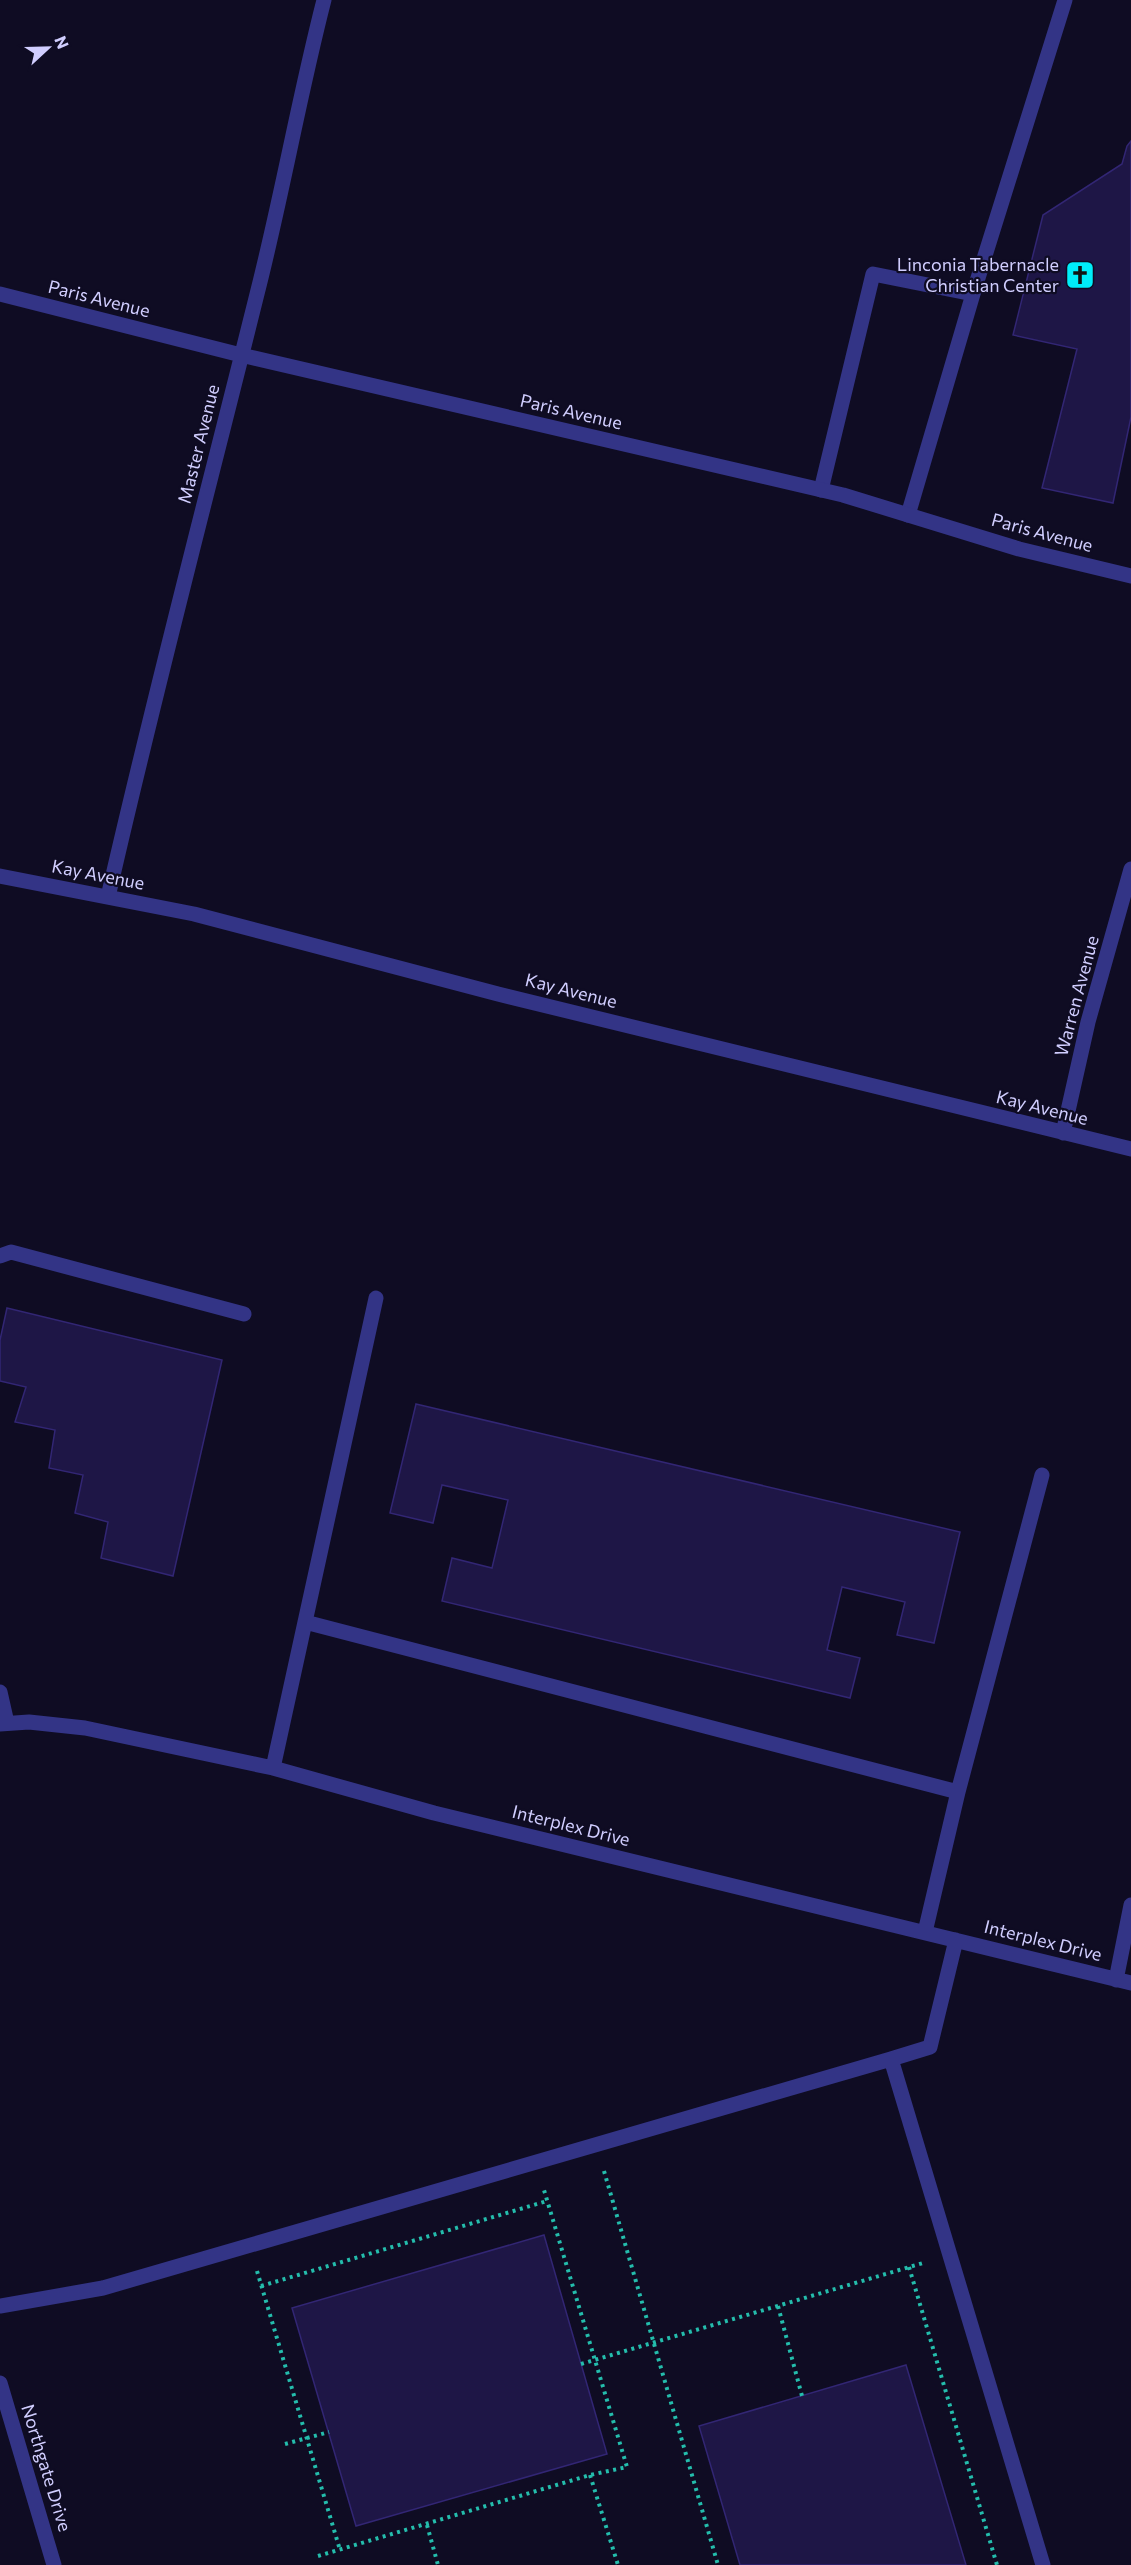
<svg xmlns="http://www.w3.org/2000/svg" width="1131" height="2565" font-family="Commissioner,sans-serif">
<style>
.building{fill:#1e1646;stroke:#322674;stroke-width:1.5}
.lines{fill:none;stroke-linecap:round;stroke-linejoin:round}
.path{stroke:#24bdac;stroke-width:4;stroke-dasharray:3 4.5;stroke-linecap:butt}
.lane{stroke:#333486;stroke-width:15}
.street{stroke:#333486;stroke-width:15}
.labels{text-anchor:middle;stroke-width:4.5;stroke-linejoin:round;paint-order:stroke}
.poi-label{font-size:18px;fill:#d1ceff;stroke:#0f0c23;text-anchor:end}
.street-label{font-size:18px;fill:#d1ceff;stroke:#0f0c23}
</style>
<rect width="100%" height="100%" fill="#0f0c23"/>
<path class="building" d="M1131,141V417L1113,503L1042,488L1077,349L1013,335L1043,215L1122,164L1127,146Z
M7,1308L222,1360L173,1576L101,1558L108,1522L75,1513L83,1475L49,1468L55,1430L15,1422L26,1387L0,1381V1340Z
M416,1404L960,1532L934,1643L897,1635L905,1602L842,1587L827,1650L860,1658L850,1698L442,1601L452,1558L492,1568L508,1500L442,1485L433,1523L390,1513Z
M544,2235L607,2454L356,2526L292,2308Z
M906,2365L966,2565H740L699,2426Z"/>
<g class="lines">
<path class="path" d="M604,2171L718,2565
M909,2267L997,2565
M257,2271L340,2550
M261,2286L547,2201
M778,2306L802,2396
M581,2364L923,2263
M285,2444L329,2432
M590,2475L618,2565
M427,2525L438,2565
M318,2556L590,2475L627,2467L544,2190"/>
<path class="lane" d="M973,294L1065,0
M821,490L873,274L973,294L908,515
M0,1256L11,1252L244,1314
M305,1622L958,1792L925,1932
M0,1692L7,1723
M0,1724L29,1722L85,1728L273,1768L434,1813L1131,1983
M273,1768L376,1298
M958,1792L1042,1475
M1116,1980L1131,1905
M891,2059L930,2047L956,1940
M0,2306L103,2288L891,2059L1043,2565
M0,2383L54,2565"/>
<path class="street" d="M0,294L241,355L843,495L1019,549L1131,576
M0,876L194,914L498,994L1131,1149
M108,897C154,695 207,495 257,294C282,196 299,97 324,0
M1063,1133L1088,1022L1131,869"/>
</g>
<defs>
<g id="church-square" transform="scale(1.5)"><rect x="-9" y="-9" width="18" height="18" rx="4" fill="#00edf9" stroke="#0f0c23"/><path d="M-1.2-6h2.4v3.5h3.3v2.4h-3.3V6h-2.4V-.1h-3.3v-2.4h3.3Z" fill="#111"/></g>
</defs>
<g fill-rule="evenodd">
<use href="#church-square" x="1080" y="275"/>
</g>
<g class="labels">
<g class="poi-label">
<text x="1059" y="271">Linconia Tabernacle<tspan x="1059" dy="21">Christian Center</tspan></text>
</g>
<g class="street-label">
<text transform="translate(99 299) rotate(14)" y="6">Paris Avenue</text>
<text transform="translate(571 412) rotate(13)" y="6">Paris Avenue</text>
<text transform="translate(199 444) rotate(-76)" y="6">Master Avenue</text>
<text transform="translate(1042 533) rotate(15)" y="6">Paris Avenue</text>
<text transform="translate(98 875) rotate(11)" y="6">Kay Avenue</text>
<text transform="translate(571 991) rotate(14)" y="6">Kay Avenue</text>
<text transform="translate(1077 996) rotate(-75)" y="6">Warren Avenue</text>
<text transform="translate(1042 1108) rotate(14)" y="6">Kay Avenue</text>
<text transform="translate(571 1826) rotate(14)" y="6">Interplex Drive</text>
<text transform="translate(1043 1941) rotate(14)" y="6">Interplex Drive</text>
<text transform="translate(46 2468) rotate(73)" y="6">Northgate Drive</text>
</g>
</g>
<g transform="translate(48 48) rotate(68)" stroke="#0f0c23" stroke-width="4.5" paint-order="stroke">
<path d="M0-4.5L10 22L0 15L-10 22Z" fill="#d1ceff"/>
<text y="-9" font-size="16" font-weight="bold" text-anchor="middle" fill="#d1ceff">N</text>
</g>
</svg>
